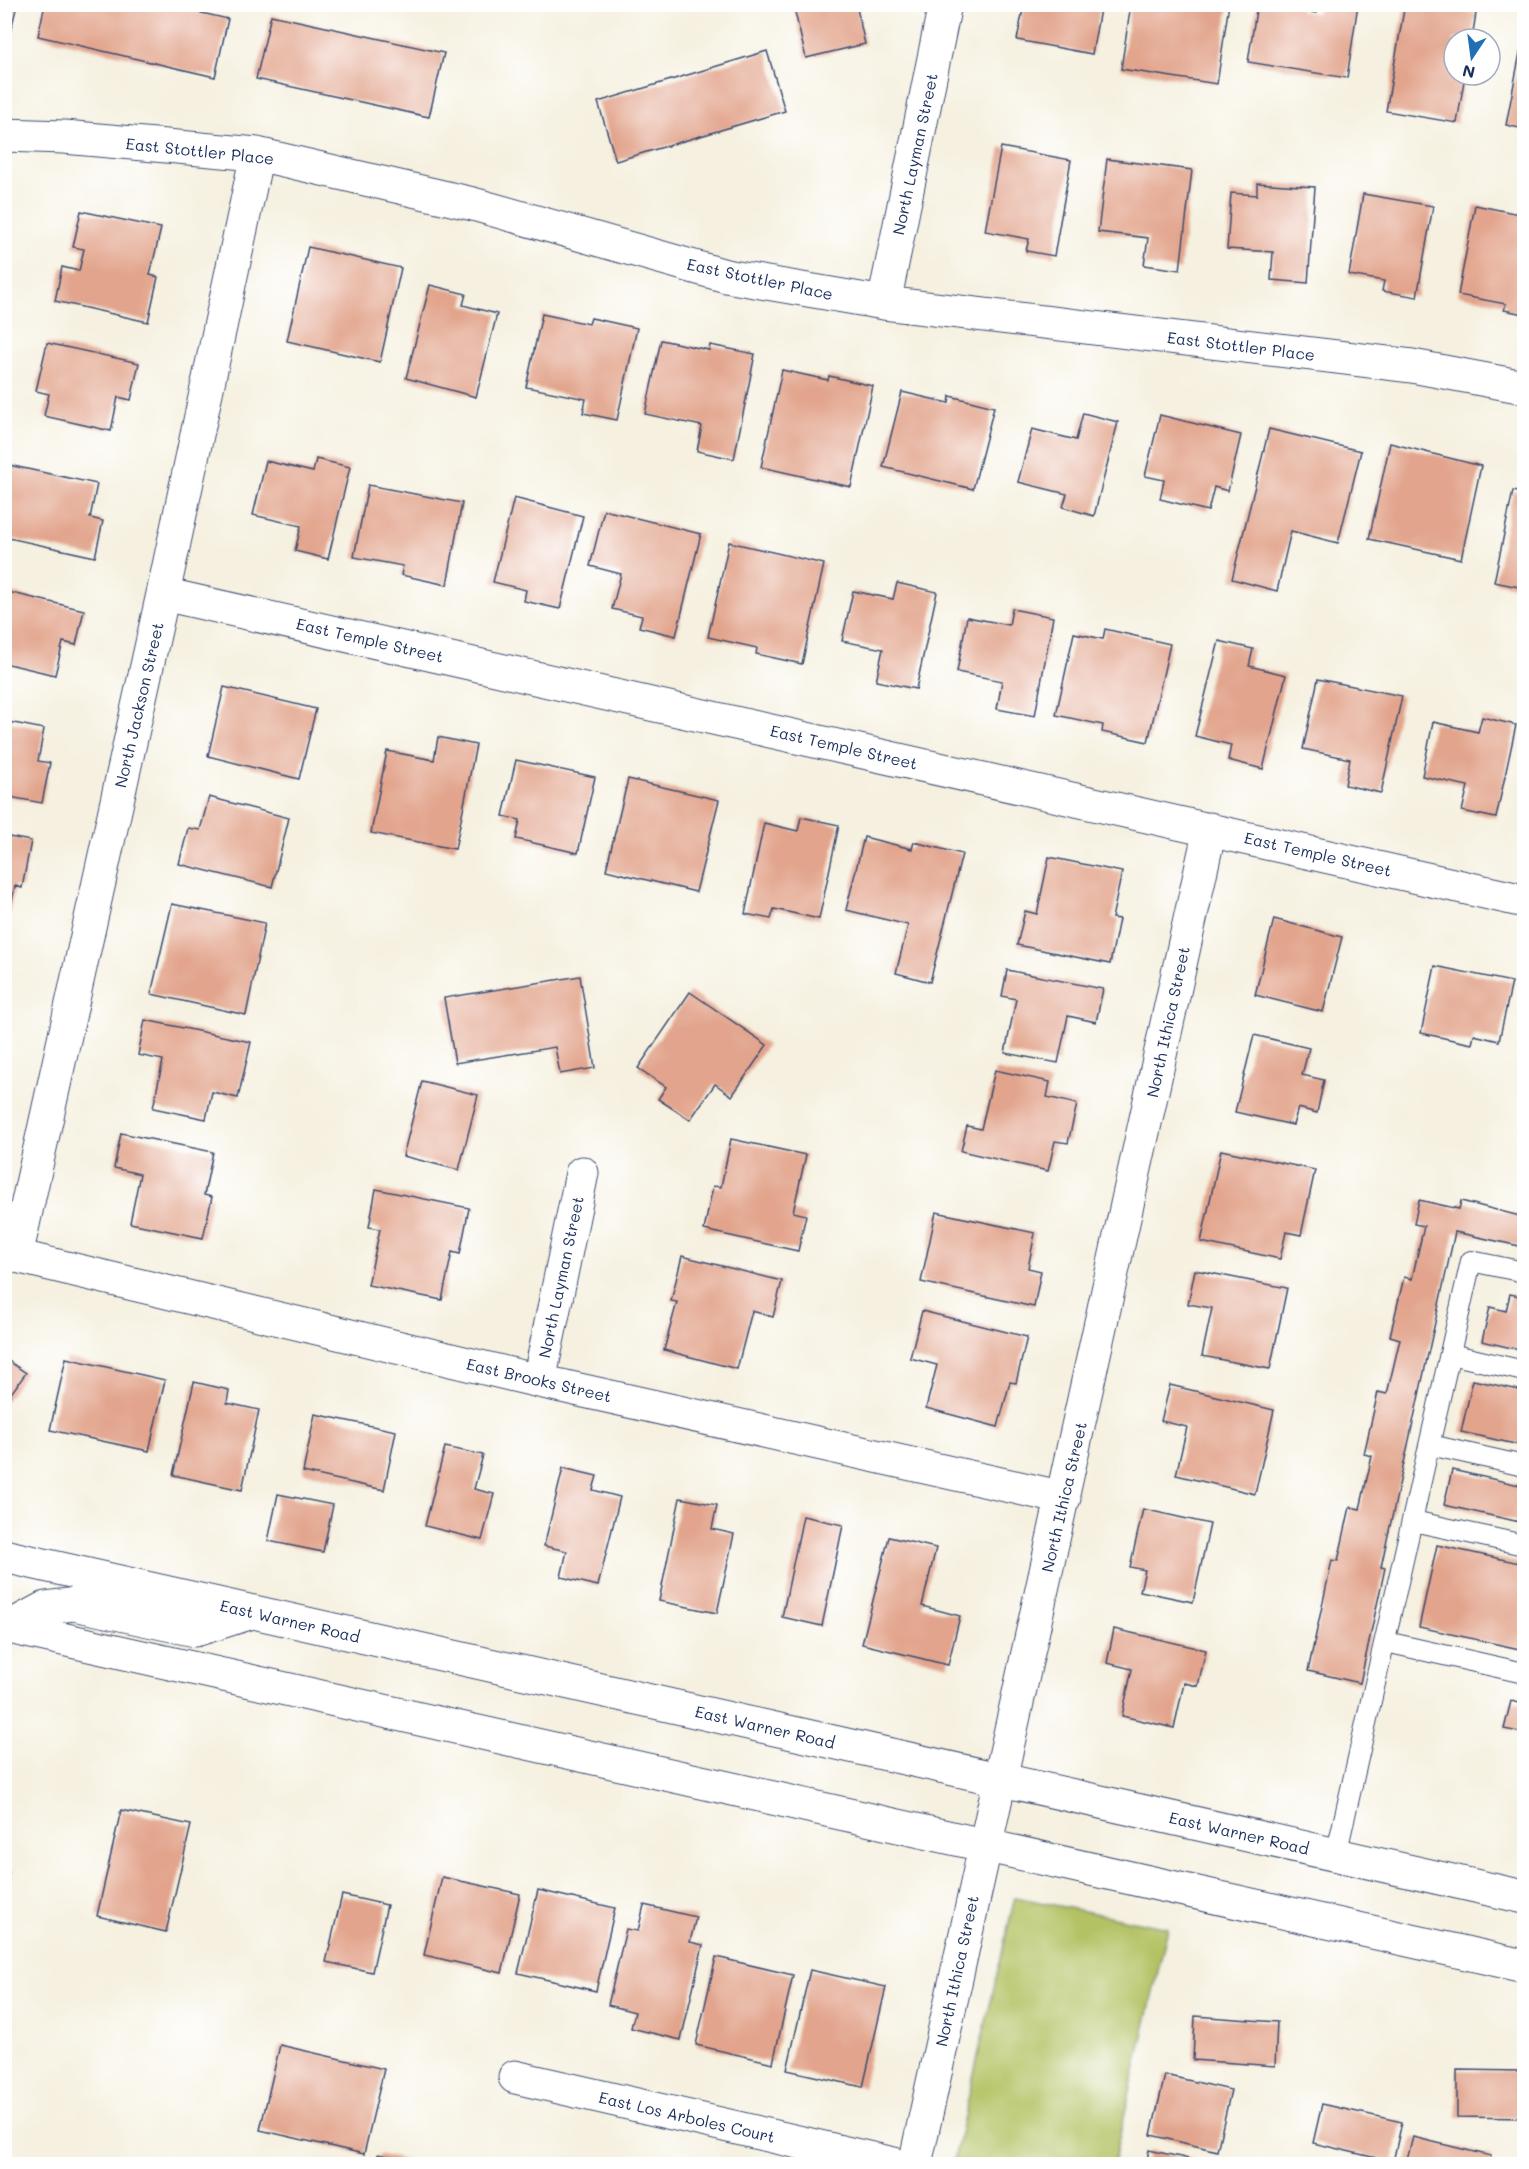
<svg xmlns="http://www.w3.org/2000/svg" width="1529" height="2169" font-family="Mali,sans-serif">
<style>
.green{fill:#b3c264;stroke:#677861;stroke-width:1.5}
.building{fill:#e2a48c}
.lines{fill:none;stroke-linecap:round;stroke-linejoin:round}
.lane-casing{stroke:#3c4c71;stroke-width:22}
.street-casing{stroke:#3c4c71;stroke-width:35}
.secondary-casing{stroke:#3c4c71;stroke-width:35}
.lane{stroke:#fff;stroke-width:20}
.street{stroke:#fff;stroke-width:33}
.secondary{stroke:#fff;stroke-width:33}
.labels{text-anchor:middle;stroke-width:6;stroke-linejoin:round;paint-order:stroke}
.street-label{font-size:16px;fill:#1b2f5e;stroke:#fff}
</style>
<rect width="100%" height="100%" fill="#fff"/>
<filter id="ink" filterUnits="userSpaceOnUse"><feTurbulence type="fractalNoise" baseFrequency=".0167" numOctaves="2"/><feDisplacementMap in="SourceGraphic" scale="12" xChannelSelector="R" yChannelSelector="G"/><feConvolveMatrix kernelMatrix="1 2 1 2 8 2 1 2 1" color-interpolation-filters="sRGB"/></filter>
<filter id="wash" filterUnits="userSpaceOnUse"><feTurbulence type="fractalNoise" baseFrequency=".008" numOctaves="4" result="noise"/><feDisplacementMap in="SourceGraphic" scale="24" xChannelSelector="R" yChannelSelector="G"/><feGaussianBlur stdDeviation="1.35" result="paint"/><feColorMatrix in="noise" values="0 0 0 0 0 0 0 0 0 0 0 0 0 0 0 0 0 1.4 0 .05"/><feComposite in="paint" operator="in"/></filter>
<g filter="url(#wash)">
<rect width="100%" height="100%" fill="#f5f0df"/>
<path class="green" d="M1015,1897L1168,1928L1113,2164H953Z"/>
<g id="blocks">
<path class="building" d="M4,4L17,5L5,54H4Z
M45,4H163L228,19L215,77L38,36Z
M793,4H856L865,44L806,58Z
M1024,4H1101L1092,54L1017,40Z
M1131,4H1229L1217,84L1121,69Z
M1257,4H1302L1300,11L1317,13L1318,4H1358L1347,78L1248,62Z
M1405,4H1427L1476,13L1472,39H1454V75H1465L1457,123L1386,111Z
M271,15L444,53L429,117L256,79Z
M1523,37L1524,38V129L1506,125Z
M767,51L785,111L616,161L598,102Z
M1001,147L1071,160L1054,256L1026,251L1029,239L985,231Z
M1107,159L1192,170L1180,270L1144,265L1148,238L1098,232Z
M1257,183L1315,187L1308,283L1271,280L1273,252L1227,249L1231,193L1257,195Z
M1363,194L1433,206L1417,297L1382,291L1384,281L1349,275Z
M1475,205L1524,215V314L1504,310L1506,304L1458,295Z
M81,211L161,228L150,275L158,277L148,322L55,301L62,267L79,271L84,249L73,247Z
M308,247L401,268L380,362L287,341Z
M430,285L466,294L463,305L497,314L476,397L406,378Z
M542,314L589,324L591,318L637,328L617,420L583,413L586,399L526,387Z
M661,340L709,350L710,345L755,354L734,459L697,451L702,426L645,414Z
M47,343L139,363L131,400L118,397L111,431L44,416L49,394L36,391Z
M782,370L828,380L829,376L873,386L851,487L761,467Z
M902,392L949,403L950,396L994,407L973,489L883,467Z
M1083,413L1118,422L1094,516L1063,507L1067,494L1018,482L1032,429L1076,440Z
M1160,415L1241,435L1228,491L1214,487L1208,511L1160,499L1164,480L1145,476Z
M1269,429L1361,451L1338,543L1291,531L1277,591L1232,579Z
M1390,443L1481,466L1461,559L1369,539Z
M316,459L350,467L328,559L295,551L301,526L253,515L266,461L313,472Z
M4,464L97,484L90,518L103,521L95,557L4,537Z
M368,485L462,503L447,585L401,575L403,566L354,557Z
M1513,491L1524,493V588L1494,582Z
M514,498L583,516L560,609L524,601L526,590L493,582Z
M604,510L701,534L676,636L639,627L642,616L612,609L621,574L590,566Z
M729,542L824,564L802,664L756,654L757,648L708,637Z
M897,583L937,592L916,689L876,681L883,649L842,641L853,591L893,599Z
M4,591L84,610L76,645L63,642L55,675L4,663Z
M1012,609L1053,617L1035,716L997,709L1002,681L957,672L967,617L1009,625Z
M1105,629L1170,644L1148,742L1102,732L1103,725L1056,715L1074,633L1103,639Z
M1219,641L1253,649L1249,666L1286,675L1263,769L1228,760L1231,745L1195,736Z
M1318,679L1402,696L1381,793L1345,785L1350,759L1303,749Z
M224,687L316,709L299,779L208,756Z
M1482,717L1516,725L1496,818L1462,811L1468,786L1422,776L1433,722L1478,732Z
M4,721L44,729L38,761L50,763L42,803L4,796Z
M438,737L476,745L455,849L371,833L387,751L434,760Z
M516,760L595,777L578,853L516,839L520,820L503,816Z
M628,779L719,800L696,892L606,870Z
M209,797L289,818L272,887L179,864L188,828L200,830Z
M801,817L839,825L819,919L774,909L771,919L745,914L764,823L798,831Z
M4,836L31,841L22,888L15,886L6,930Z
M864,837L912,849L914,842L962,854L930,982L896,973L908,925L846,910Z
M1049,857L1122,872L1112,918L1119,919L1110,964L1017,945L1025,911L1037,914Z
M172,904L265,923L246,1015L151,994Z
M1274,919L1342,937L1323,1012L1255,995Z
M1435,966L1512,982L1499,1041L1474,1035L1472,1044L1421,1033Z
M1007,970L1103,989L1096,1022L1068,1016L1058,1063L1005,1053L1016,999L1002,996Z
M580,976L595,1068L560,1074L555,1047L455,1063L444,998Z
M690,992L767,1045L732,1096L715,1084L690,1120L658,1099L666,1087L638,1068Z
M145,1020L251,1042L238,1098L212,1092L206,1119L153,1108L163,1060L138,1055Z
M1254,1035L1309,1048L1302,1075L1324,1080L1317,1113L1298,1108L1293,1125L1235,1112Z
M995,1070L1050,1082L1047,1097L1077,1104L1068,1143L1055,1141L1048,1171L961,1151L967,1126L981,1129Z
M422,1081L478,1095L459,1170L403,1156Z
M121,1133L213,1152L204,1195L212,1197L203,1238L130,1223L140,1174L114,1168Z
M731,1139L806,1155L793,1212L806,1215L798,1251L704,1230L713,1186L721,1187Z
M1221,1150L1315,1170L1301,1235L1286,1232L1280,1259L1201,1242Z
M376,1189L469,1208L460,1254L452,1252L442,1300L368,1285L380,1229L369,1227Z
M1419,1200L1459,1209L1461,1201L1524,1217V1247L1455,1232L1381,1567L1385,1568L1360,1683L1308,1671L1332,1560L1338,1561L1350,1507L1360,1509L1372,1456L1364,1454L1378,1392L1387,1394L1400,1339L1390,1336L1404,1277L1412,1279L1424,1226L1414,1224Z
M936,1212L1035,1233L1028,1268L1041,1271L1034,1307L921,1282Z
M682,1256L782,1281L773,1317L752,1311L737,1369L664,1350L677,1302L671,1301Z
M1195,1270L1287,1288L1270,1369L1202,1356L1212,1308L1188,1304Z
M1510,1294L1524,1297V1351L1482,1341L1490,1307L1506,1311Z
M922,1311L1027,1337L1016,1383L1010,1382L998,1427L926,1408L937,1365L910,1358Z
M4,1358L26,1373L4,1403Z
M66,1358L165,1380L149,1451L50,1430Z
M1473,1380L1524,1391V1446L1461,1432Z
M194,1382L229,1390L227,1403L259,1410L242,1490L173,1475Z
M1170,1385L1274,1410L1255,1494L1176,1475L1187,1427L1161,1421Z
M315,1414L396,1431L384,1490L303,1472Z
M445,1447L483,1455L474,1489L494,1494L482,1540L425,1526Z
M563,1468L597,1476L593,1490L620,1497L598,1586L561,1577L567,1551L544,1546Z
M1452,1470L1524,1486V1523L1444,1505Z
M278,1494L333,1505L323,1552L268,1541Z
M680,1498L717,1505L712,1529L734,1534L717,1613L659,1601Z
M1143,1509L1210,1524L1193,1602L1140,1591L1145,1570L1130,1567Z
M803,1516L843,1525L822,1626L782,1617Z
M889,1537L936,1548L922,1606L960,1616L948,1665L862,1644Z
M1437,1545L1524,1564V1650L1419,1627Z
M1114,1629L1206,1650L1198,1686L1184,1683L1174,1728L1122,1716L1132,1669L1107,1663Z
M1511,1701L1524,1704V1733L1504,1729Z
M121,1810L191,1825L166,1932L97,1916Z
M4,1871L9,1872L5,1888H4Z
M442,1877L520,1894L502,1973L424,1955Z
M538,1890L615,1908L596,1991L518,1973Z
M342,1895L387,1905L372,1972L326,1962Z
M644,1905L696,1917L690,1942L703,1945L681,2040L631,2028L635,2012L608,2005L626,1929L638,1931Z
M716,1957L793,1975L773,2063L696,2045Z
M810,1970L886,1987L863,2087L787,2070Z
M1195,2016L1277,2022L1275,2066L1193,2060Z
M280,2045L384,2069L364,2154L260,2130Z
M1457,2070L1524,2071V2118L1457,2117Z
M1165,2075L1231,2090L1217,2151L1151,2135Z
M1322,2104L1402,2122L1393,2162L1313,2143Z
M1413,2137L1491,2156L1489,2164H1406Z
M1149,2150L1194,2160L1193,2164H1146Z
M378,2154L421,2164H376Z"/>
</g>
</g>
<g filter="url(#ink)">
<use href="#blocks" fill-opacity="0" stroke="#3c4c71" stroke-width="1.5"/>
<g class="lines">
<g class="lane-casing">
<path id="lane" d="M1450,1354L1524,1371
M1430,1445L1524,1466
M1413,1521L1524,1545
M1386,1642L1524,1673
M1336,1855L1471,1261L1524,1272"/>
</g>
<g class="street-casing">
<path id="street" d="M4,135L64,137L257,154L473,204L726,276L884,303L1412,366L1524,387
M257,154L163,594L16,1256L539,1381L1064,1498
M884,303L945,4
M163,594L1524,901
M539,1381L582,1173
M515,2077L894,2164
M915,2164L1210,829"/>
</g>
<g class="secondary-casing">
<path id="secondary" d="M4,1556L1524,1897
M4,1626L1524,1966
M10,1627L45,1608L74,1604L195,1630L249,1613"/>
</g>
<use href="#lane" class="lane"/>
<use href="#street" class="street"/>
<use href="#secondary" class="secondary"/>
</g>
</g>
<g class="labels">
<g class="street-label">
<text transform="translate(200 151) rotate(6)" y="6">East Stottler Place</text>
<text transform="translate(915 154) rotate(-78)" y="6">North Layman Street</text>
<text transform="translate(760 279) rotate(12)" y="6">East Stottler Place</text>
<text transform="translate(1241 346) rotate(7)" y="6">East Stottler Place</text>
<text transform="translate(370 640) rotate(13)" y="6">East Temple Street</text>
<text transform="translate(139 705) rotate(-77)" y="6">North Jackson Street</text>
<text transform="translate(844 747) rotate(13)" y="6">East Temple Street</text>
<text transform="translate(1318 854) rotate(13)" y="6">East Temple Street</text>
<text transform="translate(1168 1022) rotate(-78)" y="6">North Ithica Street</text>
<text transform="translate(561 1277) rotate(-78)" y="6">North Layman Street</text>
<text transform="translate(539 1380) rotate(13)" y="6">East Brooks Street</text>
<text transform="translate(1064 1497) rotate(-77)" y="6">North Ithica Street</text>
<text transform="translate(290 1621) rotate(13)" y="6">East Warner Road</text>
<text transform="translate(765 1727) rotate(13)" y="6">East Warner Road</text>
<text transform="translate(1239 1833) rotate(13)" y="6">East Warner Road</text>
<text transform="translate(957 1971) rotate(-78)" y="6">North Ithica Street</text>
<text transform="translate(687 2117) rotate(13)" y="6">East Los Arboles Court</text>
</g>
</g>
<rect width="1529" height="2169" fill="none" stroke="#fff" stroke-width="24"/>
<g transform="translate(1472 57) rotate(193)"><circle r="28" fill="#ffffff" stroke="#a4acbf" stroke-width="1.5"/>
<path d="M0-4.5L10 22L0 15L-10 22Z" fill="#1f6fb2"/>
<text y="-9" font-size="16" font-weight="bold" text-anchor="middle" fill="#1b2f5e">N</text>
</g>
</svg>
